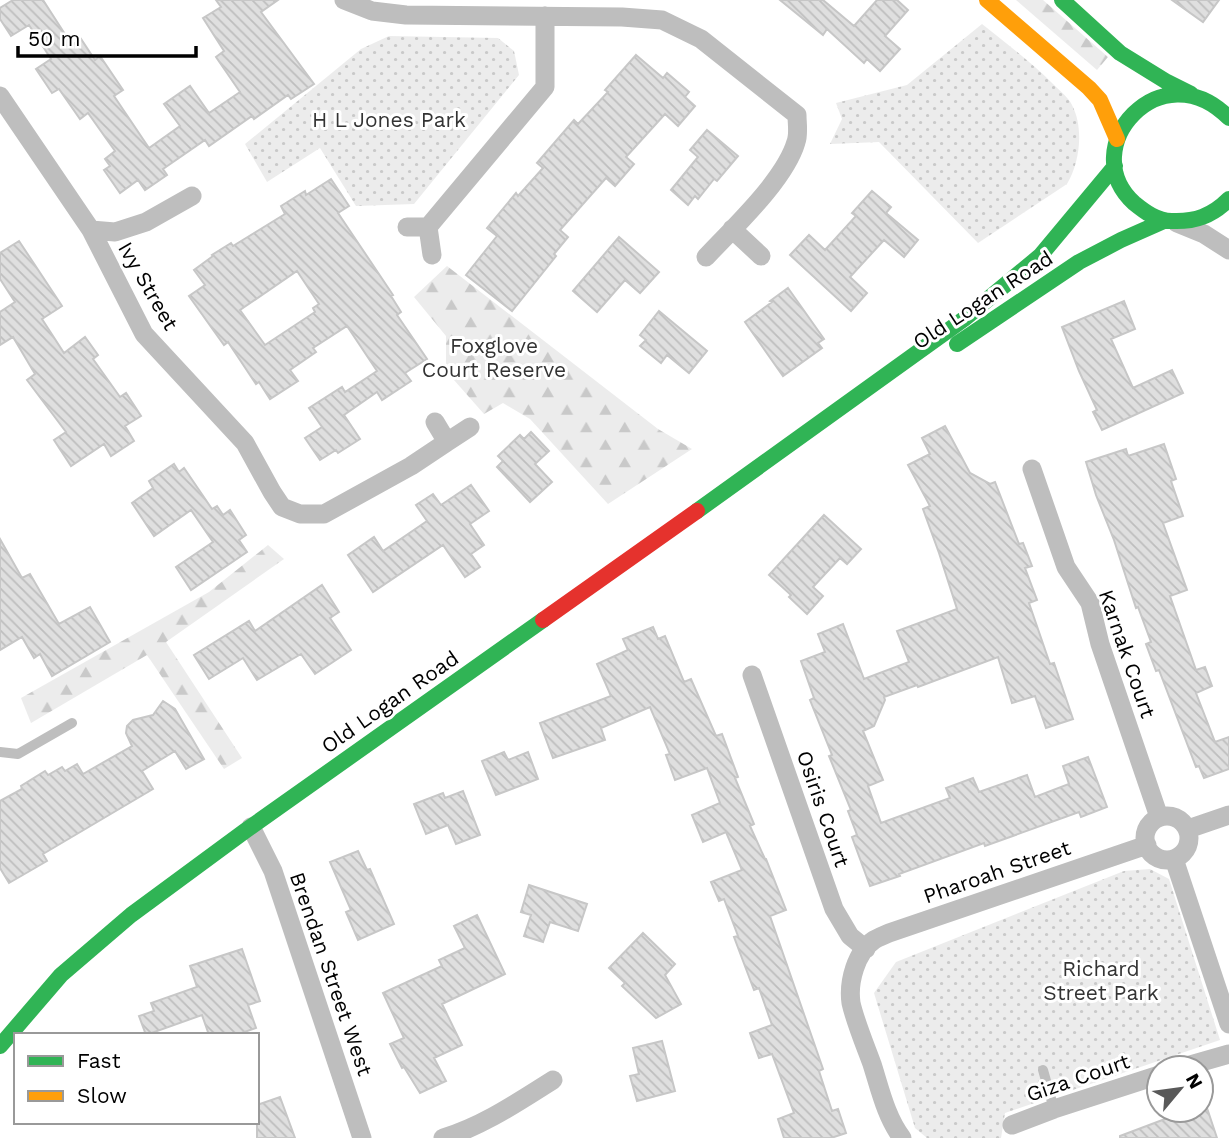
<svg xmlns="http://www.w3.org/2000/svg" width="1229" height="1138" font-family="'Work Sans',sans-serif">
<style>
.grass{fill:url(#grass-dots)}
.forest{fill:url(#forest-firs)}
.building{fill:url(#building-back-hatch);stroke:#c7c7c7;stroke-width:2;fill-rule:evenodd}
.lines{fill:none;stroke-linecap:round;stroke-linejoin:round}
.lane{stroke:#bebebe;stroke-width:10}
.street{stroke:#bebebe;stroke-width:19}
.fast{stroke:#30b455;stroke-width:16}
.slow{stroke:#ff9f0a;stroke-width:16}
.jam{stroke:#e5322d;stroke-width:16}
.labels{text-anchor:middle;stroke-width:6;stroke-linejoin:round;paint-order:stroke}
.park-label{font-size:21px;fill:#333;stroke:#fff}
.street-label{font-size:21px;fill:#000;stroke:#fff}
</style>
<defs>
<pattern id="grass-dots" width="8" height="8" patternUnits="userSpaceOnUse" patternTransform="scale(1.75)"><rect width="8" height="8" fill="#ececec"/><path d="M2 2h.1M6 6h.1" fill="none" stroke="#c9c9c9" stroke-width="1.8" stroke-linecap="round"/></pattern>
<pattern id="forest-firs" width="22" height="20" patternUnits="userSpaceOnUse" patternTransform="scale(1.75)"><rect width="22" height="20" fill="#ececec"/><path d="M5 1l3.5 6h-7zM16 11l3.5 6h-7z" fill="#c9c9c9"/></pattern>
<pattern id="building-back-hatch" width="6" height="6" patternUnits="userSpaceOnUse" patternTransform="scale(1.75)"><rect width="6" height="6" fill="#dfdfdf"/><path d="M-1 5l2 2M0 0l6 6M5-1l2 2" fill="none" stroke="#bebebe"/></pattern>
</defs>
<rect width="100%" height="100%" fill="#fff"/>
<path class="grass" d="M982,24C1006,43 1031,62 1053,84C1059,90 1068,97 1072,105C1084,128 1080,162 1067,184L978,243L879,142L830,144L842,119L836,103L907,85Z
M389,36L498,38L514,51L519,75L414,204L356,206L320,148L267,182L245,144L361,49Z
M1150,869L1169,879L1220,1040L1005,1113L1001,1138H927L915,1128L874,993L896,962L1124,871Z"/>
<path class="forest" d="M1016,0H1043L1108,57L1097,70Z
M447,266L658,429L692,449L608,504L530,419L503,403L484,414L446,371V336L414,297Z
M268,545L284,559L166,642L242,758L224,769L147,655L31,723L21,698L209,592Z"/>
<path class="building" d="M13,0H43L72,45L81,39L95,60L100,56L123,90L114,96L149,148L180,126L164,104L190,86L209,113L240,92L216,57L224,51L203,18L221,7L216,0H278L261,12L314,84L291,99L288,95L254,119L252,116L209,146L205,140L163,169L167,175L145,190L138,180L120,193L104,170L110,166L105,159L115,151L88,113L80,119L59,89L52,93L36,69L51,59L29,25L11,36L0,19V8Z
M780,0H823L854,26L877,0H897L908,10L885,36L900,49L880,71L867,59L864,63L827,29L823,35Z
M1172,0H1219L1203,22Z
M636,55L663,78L667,73L689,92L685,97L695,106L678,126L665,114L626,157L634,164L615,186L606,178L560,230L568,237L554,254L556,256L512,311L466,275L497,236L487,228L516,193L518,196L543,168L537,163L574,120L578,124L608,92L605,90Z
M707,130L738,156L717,181L714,179L698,199L695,196L688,205L671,190L698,157L690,150Z
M331,179L349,206L338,213L393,295L391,296L401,312L397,315L427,359L405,373L411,381L382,400L377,392L344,415L360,439L338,453L336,450L320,460L305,438L322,427L309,408L342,387L345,392L377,371L347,326L313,348L316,352L290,370L298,381L270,399L259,382L256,384L228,342L224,345L189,296L205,285L194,270L213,256L212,255L231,243L233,246L285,214L281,206L305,191L306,195ZM297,271L319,304L313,308L315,312L265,345L240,310Z
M872,191L891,207L886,213L918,240L904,257L884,240L850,277L867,293L851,311L790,255L809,235L825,250L856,216L852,213Z
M619,237L659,272L640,293L625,280L597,312L573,291Z
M19,241L62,306L42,319L64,353L85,337L98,355L93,359L120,397L126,393L141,416L125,426L134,441L111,456L104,444L71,466L54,440L66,432L27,380L35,374L13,337L0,345V312L15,302L0,279V253Z
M788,288L824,339L818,343L822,348L783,376L745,322L772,302L770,301Z
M1124,301L1135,329L1111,339L1133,388L1172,370L1183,393L1102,430L1093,412L1097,410L1079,371L1062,327Z
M659,311L707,351L689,373L667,355L661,363L640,346L646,340L640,335Z
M945,426L970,473L990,484L995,482L1019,544L1023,543L1032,566L1025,568L1037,600L1029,603L1050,664L1054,663L1073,719L1046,728L1035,696L1012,703L998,657L918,687L917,685L884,697L885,700L874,726L863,731L883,780L868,786L881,823L950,798L946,788L973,778L979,792L1027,775L1035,797L1069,784L1063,766L1088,757L1107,807L1081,817L1079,812L985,846L984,843L899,874L900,876L870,886L852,837L857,835L848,811L851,810L829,756L832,755L810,700L814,698L801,661L825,652L818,634L843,624L864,679L909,662L897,631L957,609L939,553L923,509L930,506L908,465L930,454L922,438Z
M531,432L549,451L535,464L552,482L530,502L497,467L503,461L498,456L520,435L524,439Z
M1164,444L1176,479L1171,481L1183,516L1163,523L1187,590L1170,596L1196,670L1205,667L1212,686L1196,693L1215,742L1229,737V769L1204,778L1199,766L1196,767L1159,670L1156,671L1146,644L1151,642L1138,607L1136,608L1114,540L1096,495L1086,462L1126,449L1128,456Z
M174,464L179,472L184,468L212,509L217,506L223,515L230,510L246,535L239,540L247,552L191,590L176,567L213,542L191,510L154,536L132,503L153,488L149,481Z
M471,485L489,511L470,524L484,545L471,554L480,567L465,577L443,545L373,592L348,555L374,537L383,551L427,521L416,505L433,494L441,505Z
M824,515L861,549L847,564L840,558L813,587L823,596L807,614L789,597L791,595L769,575Z
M0,539L22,578L30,574L59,624L90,607L110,642L52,676L40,654L34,658L22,637L0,650Z
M322,585L339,612L330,618L351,650L315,674L301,654L257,680L243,658L209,679L194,655L249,621L255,631Z
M653,627L658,639L665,636L684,682L691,679L716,736L722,734L738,777L735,778L754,824L750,826L765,859H766L786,910L770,916L823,1069L819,1071L832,1111L838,1109L846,1133L831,1138H784L778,1119L794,1113L772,1054L759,1058L750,1033L772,1025L759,988L754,990L734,937L738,936L724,899L719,901L711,882L742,870L726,832L703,842L692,815L720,803L707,768L675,780L666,755L670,754L650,707L601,728L605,740L553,758L540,723L611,696L597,664L628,650L623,639Z
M163,701L175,709L204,759L186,769L175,751L142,771L153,789L43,854L47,861L9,883L0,868V801L22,789L21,786L45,771L48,775L62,767L65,771L77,764L83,774L132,746L126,733L127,726L133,720L153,715Z
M504,752L508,760L528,752L538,779L496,795L482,761Z
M463,791L480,835L456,844L448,825L426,834L414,804L443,793L445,798Z
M358,851L367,870L370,869L394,924L358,940L346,912L351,910L330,862Z
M529,885L587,904L578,931L550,922L543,942L524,936L531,915L521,912Z
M477,915L505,974L442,1004L462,1045L434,1058L446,1081L420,1093L404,1067L402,1068L390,1044L404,1038L383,993L442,966L439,960L465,948L454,926Z
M643,933L675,964L665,975L681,1004L656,1018L622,986L625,983L609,968Z
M242,949L260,1001L248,1005L256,1028L236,1035H209L202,1015L146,1035L139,1016L154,1011L151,1003L197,987L190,966Z
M662,1041L675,1091L637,1101L630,1076L639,1074L633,1048Z
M280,1097L295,1138H257V1105Z
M1206,1105L1217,1138H1120V1136L1173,1116L1192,1110H1201V1107Z"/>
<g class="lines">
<path class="lane" d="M0,752L18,754L72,723
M1043,1070L1054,1109"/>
<path class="street" d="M344,0L372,11L406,15L622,17L662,20L701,39L797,115C797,124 799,134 796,142C785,180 733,228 706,257
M0,96L91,230L144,334L245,443L272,492L282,507L300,514H324L411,466L447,442
M1177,223L1204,234L1229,250
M407,227H428L432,255
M428,227L545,87V16
M732,229L761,256
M91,230L115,232L146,222L192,196
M435,422L447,442L470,427
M1032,469L1066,567L1090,603L1100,644L1159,817
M752,675L834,909L850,936L866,949
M1145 838a22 22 0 1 1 44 0a22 22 0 1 1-44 0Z
M251,827L273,871L362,1138
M1188,829L1229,815
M1174,859L1229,1024
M1180,1068L1229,1054
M1012,1125L1054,1109L1159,1075
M443,1138C483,1126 518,1102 553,1080
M902,1138C886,1117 880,1089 872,1064C865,1045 855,1021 851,1003C848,982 856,952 874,940C879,937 885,935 889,933L1147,845"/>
<path class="fast" d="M1062,0L1120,53L1167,82L1191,94
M1229,118C1161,49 1074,148 1134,203C1145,212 1157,221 1172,221C1195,222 1212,216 1229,199
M957,344L1079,262L1121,240L1164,221
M697,511L964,319L1040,256L1115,166
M0,1046L61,975L131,915L245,831L543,620"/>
<path class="slow" d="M987,0L1089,88L1100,100L1117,139"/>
<path class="jam" d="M543,620L697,511"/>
</g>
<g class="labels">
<g class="park-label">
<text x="389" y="127">H L Jones Park</text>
<text x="494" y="353">Foxglove<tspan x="494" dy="24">Court Reserve</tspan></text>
<text x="1101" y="976">Richard<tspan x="1101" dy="24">Street Park</tspan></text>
</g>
<g class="street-label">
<text transform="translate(148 286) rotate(60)" y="7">Ivy Street</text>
<text transform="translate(983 300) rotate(-33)" y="7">Old Logan Road</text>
<text transform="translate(1127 654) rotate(71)" y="7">Karnak Court</text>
<text transform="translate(390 702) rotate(-35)" y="7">Old Logan Road</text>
<text transform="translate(823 809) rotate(71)" y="7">Osiris Court</text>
<text transform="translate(997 872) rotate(-19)" y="7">Pharoah Street</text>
<text transform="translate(331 974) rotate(71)" y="7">Brendan Street West</text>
<text transform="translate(1078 1078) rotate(-19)" y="7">Giza Court</text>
</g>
</g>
<rect x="14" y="1033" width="245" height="91" fill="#ffffff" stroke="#999999" stroke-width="2"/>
<rect x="28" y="1056" width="35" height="10" fill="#30b455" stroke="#999999" stroke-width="2"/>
<text x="77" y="1068" font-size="21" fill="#000000">Fast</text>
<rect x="28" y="1091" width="35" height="10" fill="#ff9f0a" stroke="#999999" stroke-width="2"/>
<text x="77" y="1103" font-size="21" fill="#000000">Slow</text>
<g transform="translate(1180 1089) rotate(61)"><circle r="33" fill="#ffffff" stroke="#999999" stroke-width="2"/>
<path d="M0-5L12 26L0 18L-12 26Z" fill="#595959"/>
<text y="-10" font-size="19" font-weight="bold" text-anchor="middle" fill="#000000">N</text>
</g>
<path d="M18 46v10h178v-10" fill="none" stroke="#000000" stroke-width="3.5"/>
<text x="28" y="46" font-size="21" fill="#000000" stroke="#ffffff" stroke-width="5" paint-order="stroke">50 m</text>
</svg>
